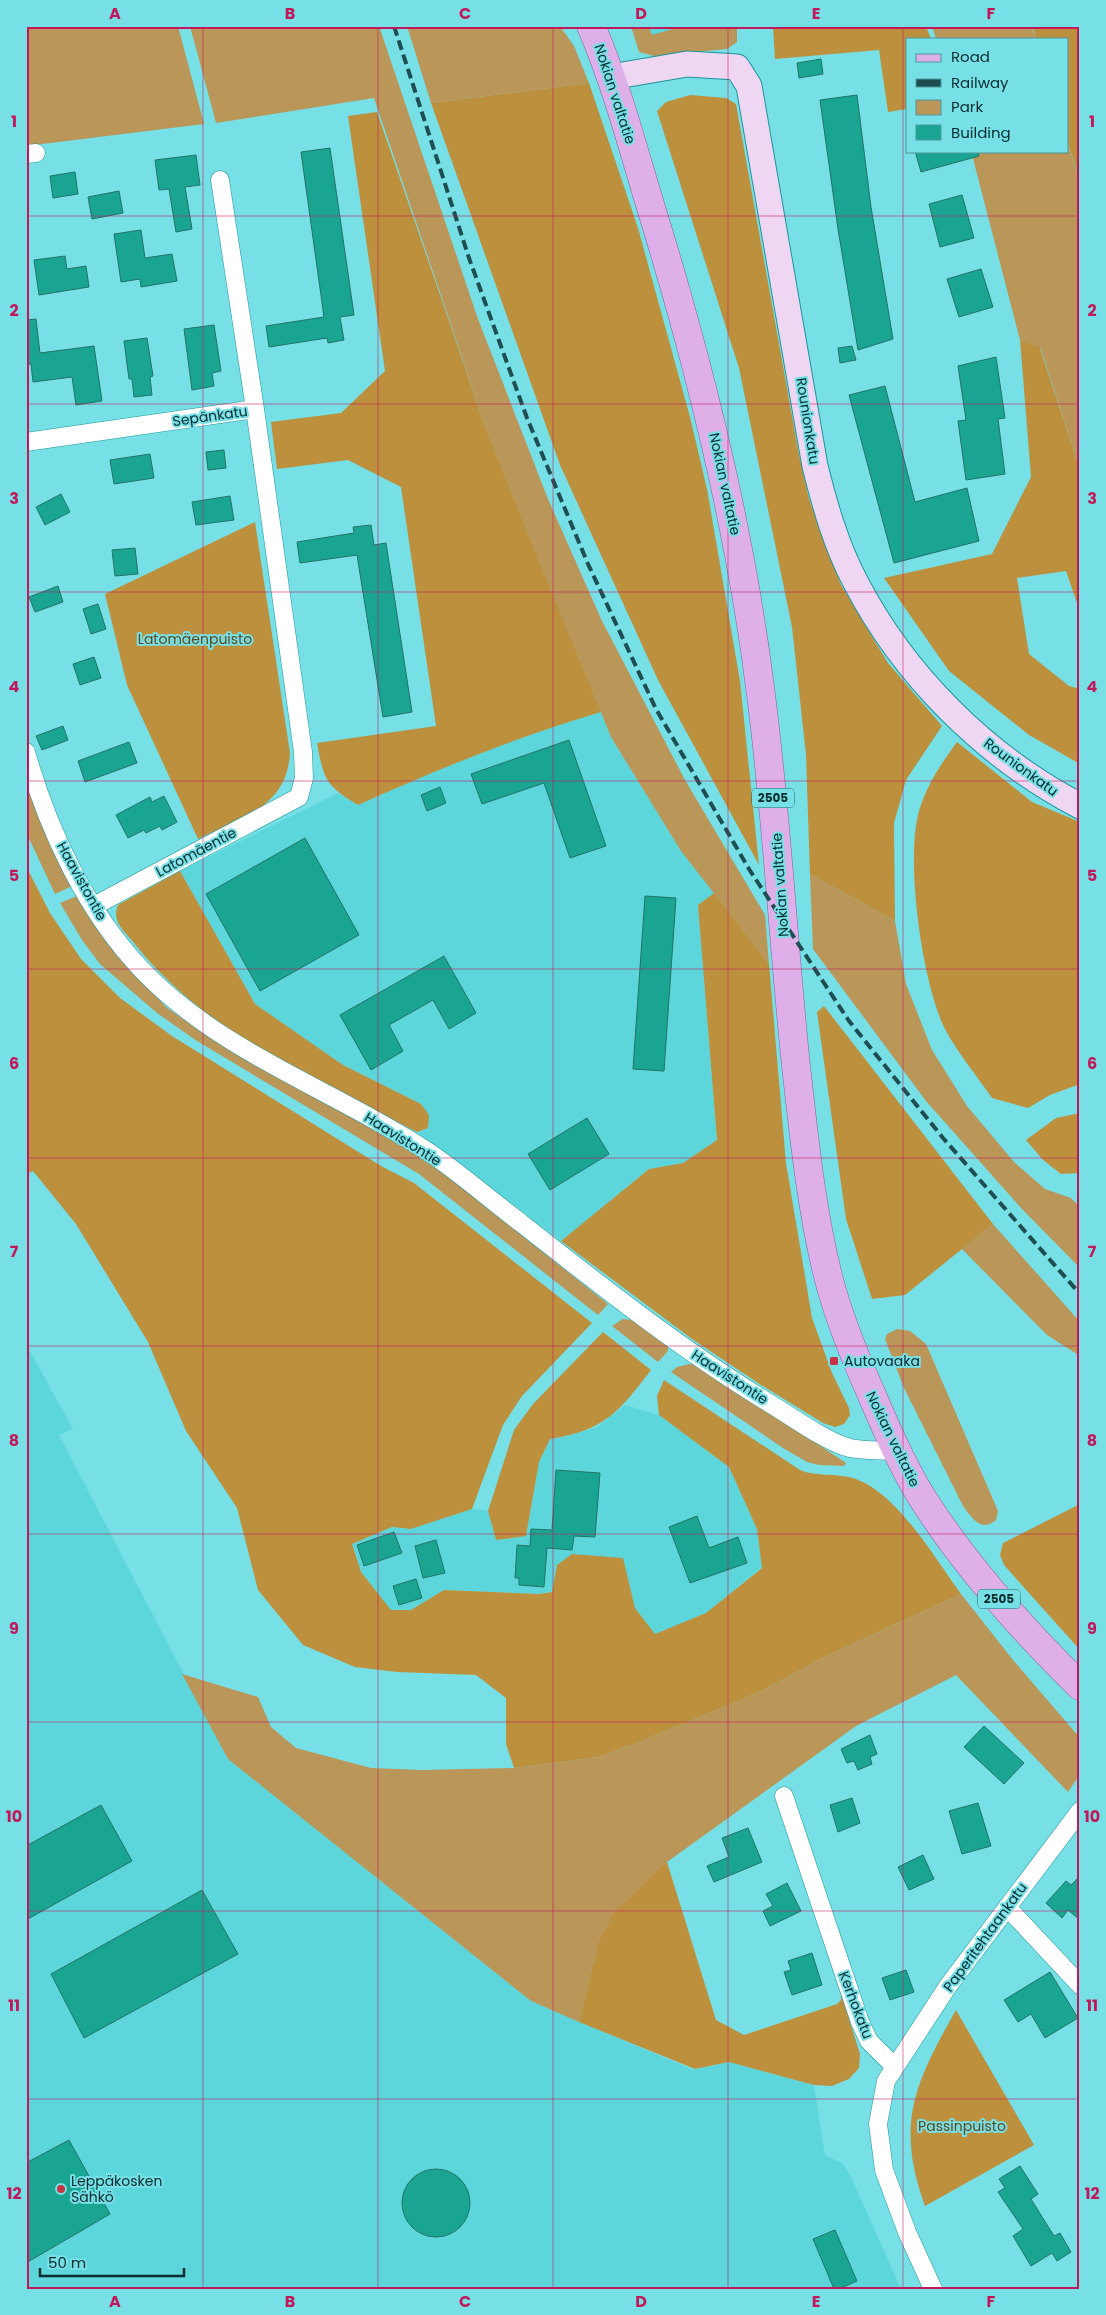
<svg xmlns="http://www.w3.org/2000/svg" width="1106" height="2315" font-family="Poppins,sans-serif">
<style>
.built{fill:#5dd6db}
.green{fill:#ba9658}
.forest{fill:#bd903d}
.building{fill:#19a592;stroke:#237366}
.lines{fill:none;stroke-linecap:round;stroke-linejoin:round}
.minor-casing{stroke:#1b959b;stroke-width:19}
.secondary-casing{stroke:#1b959b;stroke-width:27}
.primary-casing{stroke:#865f9e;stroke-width:29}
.minor{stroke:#fff;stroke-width:18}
.secondary{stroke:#efd7f4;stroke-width:25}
.primary{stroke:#dfafe9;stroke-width:28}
.rail{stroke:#1e4e51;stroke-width:4;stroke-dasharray:10 5;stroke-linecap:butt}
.grid{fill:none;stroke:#c2185b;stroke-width:1;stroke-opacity:0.55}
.poi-dot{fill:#c43443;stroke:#76e0e6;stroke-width:2}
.labels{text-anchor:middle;stroke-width:4;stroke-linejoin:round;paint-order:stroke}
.shield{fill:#76e0e6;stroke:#2a6265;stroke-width:1}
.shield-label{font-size:12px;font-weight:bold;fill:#092c2e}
.street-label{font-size:14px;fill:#092c2e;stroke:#76e0e6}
.park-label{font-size:14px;fill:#60481c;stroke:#76e0e6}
.poi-label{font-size:14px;fill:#092c2e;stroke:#76e0e6;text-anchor:start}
.neatline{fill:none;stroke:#c2185b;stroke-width:2}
.grid-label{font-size:16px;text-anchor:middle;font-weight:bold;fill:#c2185b}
</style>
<rect width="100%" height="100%" fill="#76e0e6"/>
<path class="built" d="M631,26H720L638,48Z
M601,712L611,737L681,851L714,893L698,905L717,1140L683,1163L649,1169L561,1241L417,1132L428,1128L421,1104L343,1065L255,1004L180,871L338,793L358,805L446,766L540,730Z
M26,1344L73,1429L59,1435L228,1759L531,2001L693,2070L729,2062L814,2085L825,2155L843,2164L851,2177L901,2289H26Z
M625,1405L659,1415L729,1467L757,1529L762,1567L706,1613L655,1634L635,1608L622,1558L557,1565L552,1591L539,1594L444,1590L411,1610H391L361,1572L351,1544L392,1527L411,1529L472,1509L488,1511L496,1540L526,1536L539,1462L550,1439L568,1436L597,1427Z"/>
<path class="green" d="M26,26H178L204,124L26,146Z
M190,26H379L478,319L548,499L602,621L685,780L765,915L769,964L681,851L611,737L488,434L374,98L216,123Z
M407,26H560L574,46L589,83L431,103Z
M631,26H649L652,35L683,26H737V42L727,49L654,56L639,52Z
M932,26H1032L1036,39H936Z
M1067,141L1080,182V469L1041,349L1020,340L971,151H1067Z
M26,782L43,826L72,886L55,894L26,832Z
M810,874L895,921L906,984L932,1050L967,1106L1014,1162L1045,1189L1071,1198L1080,1207V1268L1021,1208L926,1101L813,949Z
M77,896L119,957L166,1007L204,1034L428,1161L608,1304L598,1315L419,1174L197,1041L157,1013L100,964L82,940L60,903Z
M993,1224L1080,1322V1356L1047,1335L962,1249Z
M623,1319L632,1320L668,1345V1351L658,1362L612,1326Z
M897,1329L910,1331L926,1344L998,1511L996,1520C981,1533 972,1518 963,1506L904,1388L885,1339L887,1334Z
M690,1364L701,1366L846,1463L844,1466L819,1465L807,1462L783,1448L671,1372L677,1367Z
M961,1594L1013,1660L1080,1738V1774L1068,1792L956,1675L856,1726L667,1862L597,1946L579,2022L531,2001L228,1759L182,1674L258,1697L271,1727L296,1748L371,1768L422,1770L514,1768L599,1757L642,1741L762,1691L824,1657Z"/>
<path class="forest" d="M773,26H926L931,39H907V109L888,112L879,50L775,59Z
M1033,26H1080V181L1067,140V39H1036Z
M589,83L638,228L690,417L707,489L740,681L759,865L658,680L560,465L431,103Z
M690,95L726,98L736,104L799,455L809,499L841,585L888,663L942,726L906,780L894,823L895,921L810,874L806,755L792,627L739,368L657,111L666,102Z
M377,112L488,434L601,712C517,737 438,769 358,805C325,785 324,780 317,743L436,726L401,487L348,460L277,469L271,422L341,413L385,371L348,116Z
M1020,340L1040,348L1080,469V612L1066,571L1017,578L1029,654L1069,686L1080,689V764L1029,735L949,671L884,578L992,554L1031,477Z
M255,522L290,753C287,808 240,818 198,839L127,685L105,594Z
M957,742L1032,802L1080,822V1084L1050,1095L1028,1108L992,1098C977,1076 954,1048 943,1025C922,978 905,861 919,811C928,782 940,766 957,742Z
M26,866L50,913L81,959L120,998L172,1036L381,1166L414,1183L592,1323L522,1396L503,1425L472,1509L411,1529L392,1527L352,1544L361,1572L391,1610H411L444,1590L539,1594L552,1592L557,1565L572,1554L623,1558L635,1608L655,1634L706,1613L762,1568L757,1529L729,1467L659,1415L657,1396L664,1380L800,1470C817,1477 835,1473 853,1478C897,1492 934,1557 961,1594L824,1657L762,1691L642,1741L599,1757L514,1768L506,1744V1698L476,1675L397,1672L355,1667L303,1645L258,1590L237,1508L186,1431L148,1342L76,1224L33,1171L26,1174Z
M180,871L255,1004L343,1065L421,1104L429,1115L428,1128L417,1132C317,1081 206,1034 134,943C124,931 111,921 118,905Z
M714,893L769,964L786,1163L812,1318L832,1373L849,1408L850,1415L844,1424L835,1427L823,1423L761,1385L692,1339L561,1241L649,1169L683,1163L717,1140L698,905Z
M824,1006L993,1224L905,1295L872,1299L846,1219L817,1012Z
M1080,1113V1173L1061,1174L1043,1160L1026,1140L1056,1118Z
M603,1332L651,1370C618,1413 605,1430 550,1439L539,1462L526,1536L496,1540L488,1511L514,1430L533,1404Z
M1080,1504V1650L1004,1565L1000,1555L1003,1543Z
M667,1862L716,2020L744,2035L837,2004L841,2000V1994L860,2054L859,2068L849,2079L832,2086L814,2085L729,2062L695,2069L579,2022L597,1946L615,1912Z
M956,2010L1034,2145L925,2206C895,2123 915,2083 956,2010Z"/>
<path class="building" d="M821,59L823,74L799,78L797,63Z
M857,95L871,207L893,339L858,350L838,229L820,100Z
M330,148L354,315L340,317L344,340L328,343L327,338L269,347L266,326L324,317L301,152Z
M915,151H978L979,156L921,172Z
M196,155L200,185L185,187L192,229L176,232L169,189L159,190L155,160Z
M75,172L78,194L53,198L50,176Z
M119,191L123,213L92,219L88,197Z
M962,195L974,238L940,247L929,204Z
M141,230L145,258L172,254L177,281L141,287L140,279L121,282L114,234Z
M65,256L67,269L86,266L89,287L39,295L34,260Z
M981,269L993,307L959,317L947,279Z
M36,319L40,353L94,346L102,401L76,405L72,377L33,382L31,364H26V320Z
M214,325L221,371L212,373L214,386L192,390L184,329Z
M147,338L153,376L150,377L152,395L134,397L132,379H129L124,341Z
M852,346L856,360L840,363L838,348Z
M996,357L1005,418L998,419L1005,474L966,480L958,421L966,420L958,366Z
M885,386L915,502L967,488L979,541L894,563L849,395Z
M224,450L226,468L208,470L206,452Z
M150,454L154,478L114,484L110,460Z
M61,494L70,512L45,525L36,507Z
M230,496L234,520L196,525L192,502Z
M371,525L374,545L386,543L412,712L383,717L357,555L300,563L297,542L354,533L353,527Z
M135,548L138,574L115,576L112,550Z
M58,586L63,602L35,612L29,597Z
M98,604L106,629L91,634L83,609Z
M94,657L101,678L80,685L73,664Z
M63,726L68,740L42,750L36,736Z
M569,740L606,846L570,858L544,783L482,804L471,774Z
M129,742L137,763L85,782L78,761Z
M440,787L446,803L427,811L421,795Z
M164,796L177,822L162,830L160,826L146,833L144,830L128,838L116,815L150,797L152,802Z
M305,838L359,935L260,991L206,894Z
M645,896L676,898L664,1071L633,1069Z
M444,956L476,1013L449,1029L433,1000L389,1025L403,1051L371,1070L340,1015Z
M587,1118L609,1154L550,1190L528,1154Z
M556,1470L600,1473L595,1537L574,1536L572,1550L547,1548L544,1587L519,1585V1578H515L517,1545L530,1546L531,1529L552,1530Z
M697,1516L709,1548L738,1537L747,1563L690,1583L669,1527Z
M394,1532L402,1553L364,1566L357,1545Z
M436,1540L445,1573L423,1578L415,1546Z
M416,1579L422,1598L399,1605L393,1586Z
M984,1726L1024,1763L1004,1784L964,1747Z
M870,1735L877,1754L870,1757L872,1764L858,1770L854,1761L847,1763L841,1749Z
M852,1798L860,1823L838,1832L830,1805Z
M978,1803L991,1846L962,1854L949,1811Z
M101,1805L132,1861L26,1920V1846Z
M748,1828L762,1862L714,1882L707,1866L729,1857L722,1838Z
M923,1855L934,1879L909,1890L898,1867Z
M1080,1876V1920L1068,1910L1062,1918L1046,1903L1066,1881L1071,1885Z
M787,1883L801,1911L770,1926L763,1911L773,1906L766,1894Z
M202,1890L238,1954L84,2038L51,1974Z
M812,1953L822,1985L792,1995L784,1972L791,1970L788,1961Z
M906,1970L914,1992L890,2000L882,1978Z
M1050,1972L1078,2018L1045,2038L1031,2014L1018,2022L1004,2000Z
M69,2140L110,2214L26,2263V2163Z
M1020,2166L1038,2194L1031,2199L1054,2236L1060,2233L1071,2252L1057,2261L1052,2253L1031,2266L1013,2236L1023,2229L998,2192L1005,2188L999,2179Z
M402 2203a34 34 0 1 1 68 0a34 34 0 1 1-68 0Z
M835,2230L857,2281L839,2289H834L813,2239Z"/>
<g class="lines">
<g class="minor-casing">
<path id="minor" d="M26,154L36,153
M26,442L255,409L220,180
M26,752C48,830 86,911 142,970C220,1052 331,1089 424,1149C458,1171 489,1199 521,1223C601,1286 682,1350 769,1403C791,1416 826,1442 850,1448C864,1451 881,1450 896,1451
M94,906L299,797L304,778L303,752L255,409
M784,1796L860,2022L869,2041L894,2066
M1007,1907L1080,1985
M933,2289L907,2232L884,2170L878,2124L886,2081L948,1986L1080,1811"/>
</g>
<g class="secondary-casing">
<path id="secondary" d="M611,77L687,64L737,67L749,86L815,466C825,506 836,545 855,581C904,676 986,757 1080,806"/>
</g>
<g class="primary-casing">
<path id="primary" d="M591,26C617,86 633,149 652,211C701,370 741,531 761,695C777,818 783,942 796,1066C804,1136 811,1208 828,1276C838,1316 854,1355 871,1393C886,1428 901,1463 921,1496C965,1566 1021,1628 1080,1686"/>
</g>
<use href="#minor" class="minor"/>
<use href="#secondary" class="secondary"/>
<use href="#primary" class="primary"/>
<path class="rail" d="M394,26L469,258L527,418L588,564L656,709L749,869L849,1021L943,1138L1080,1294"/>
</g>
<path class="grid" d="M203,26V2289M378,26V2289M553,26V2289M728,26V2289M903,26V2289M26,216H1080M26,404H1080M26,592H1080M26,781H1080M26,969H1080M26,1158H1080M26,1346H1080M26,1534H1080M26,1722H1080M26,1911H1080M26,2099H1080"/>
<g class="poi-dot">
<rect x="829" y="1356" width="10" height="10" rx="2.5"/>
<circle cx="61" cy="2189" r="5"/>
</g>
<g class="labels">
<g class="shield">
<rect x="752" y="788.5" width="42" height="19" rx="4"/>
<rect x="978" y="1589.5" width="42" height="19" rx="4"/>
</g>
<g class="shield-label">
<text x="773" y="802">2505</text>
<text x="999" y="1603">2505</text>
</g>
<g class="street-label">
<text transform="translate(615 94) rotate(72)" y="5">Nokian valtatie</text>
<text transform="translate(210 416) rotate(-8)" y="5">Sepänkatu</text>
<text transform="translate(808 421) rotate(81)" y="5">Rounionkatu</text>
<text transform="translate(725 484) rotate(78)" y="5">Nokian valtatie</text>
<text transform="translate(1021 767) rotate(36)" y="5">Rounionkatu</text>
<text transform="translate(196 852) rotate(-28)" y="5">Latomäentie</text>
<text transform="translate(82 881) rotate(61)" y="5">Haavistontie</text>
<text transform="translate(780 885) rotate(-94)" y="5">Nokian valtatie</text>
<text transform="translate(403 1139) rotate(32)" y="5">Haavistontie</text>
<text transform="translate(730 1377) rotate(33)" y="5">Haavistontie</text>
<text transform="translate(893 1439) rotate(64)" y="5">Nokian valtatie</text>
<text transform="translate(985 1937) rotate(-54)" y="5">Paperitehtaankatu</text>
<text transform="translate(856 2005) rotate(69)" y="5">Kerhokatu</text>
</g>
<g class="park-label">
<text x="195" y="644">Latomäenpuisto</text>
<text x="962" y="2131">Passinpuisto</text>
</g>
<g class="poi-label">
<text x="844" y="1366">Autovaaka</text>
<text x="71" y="2186">Leppäkosken<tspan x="71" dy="16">Sähkö</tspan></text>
</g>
</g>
<rect width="1106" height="2315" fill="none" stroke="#76e0e6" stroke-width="55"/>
<rect x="906" y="38" width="162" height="115" fill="#76e0e6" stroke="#4a989c"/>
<rect x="916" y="54" width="25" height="8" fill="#dfafe9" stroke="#4a989c"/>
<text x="951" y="62" font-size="15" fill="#092c2e">Road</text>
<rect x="916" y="79" width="25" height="8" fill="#1e4e51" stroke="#4a989c"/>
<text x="951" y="88" font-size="15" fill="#092c2e">Railway</text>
<rect x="916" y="100" width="25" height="15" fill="#ba9658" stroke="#4a989c"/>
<text x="951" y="112" font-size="15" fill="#092c2e">Park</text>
<rect x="916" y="125" width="25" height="15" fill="#19a592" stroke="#4a989c"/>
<text x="951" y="138" font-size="15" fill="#092c2e">Building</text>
<path d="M40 2268v8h144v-8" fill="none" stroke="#092c2e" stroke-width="2.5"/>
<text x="48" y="2268" font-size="15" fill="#092c2e" stroke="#76e0e6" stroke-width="4" paint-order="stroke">50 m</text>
<rect x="28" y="28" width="1050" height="2260" class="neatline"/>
<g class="grid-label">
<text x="115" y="19">A</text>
<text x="290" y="19">B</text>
<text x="465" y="19">C</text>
<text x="641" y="19">D</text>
<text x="816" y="19">E</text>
<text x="991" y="19">F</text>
<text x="14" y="127">1</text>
<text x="1092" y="127">1</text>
<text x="14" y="316">2</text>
<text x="1092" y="316">2</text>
<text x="14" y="504">3</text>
<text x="1092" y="504">3</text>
<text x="14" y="692">4</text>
<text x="1092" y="692">4</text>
<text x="14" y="881">5</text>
<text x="1092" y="881">5</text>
<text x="14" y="1069">6</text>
<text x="1092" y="1069">6</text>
<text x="14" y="1257">7</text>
<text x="1092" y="1257">7</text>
<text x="14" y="1446">8</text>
<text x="1092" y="1446">8</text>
<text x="14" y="1634">9</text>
<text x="1092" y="1634">9</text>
<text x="14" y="1822">10</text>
<text x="1092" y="1822">10</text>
<text x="14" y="2011">11</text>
<text x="1092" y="2011">11</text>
<text x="14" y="2199">12</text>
<text x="1092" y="2199">12</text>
<text x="115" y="2307">A</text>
<text x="290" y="2307">B</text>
<text x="465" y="2307">C</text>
<text x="641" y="2307">D</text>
<text x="816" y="2307">E</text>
<text x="991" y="2307">F</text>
</g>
</svg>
